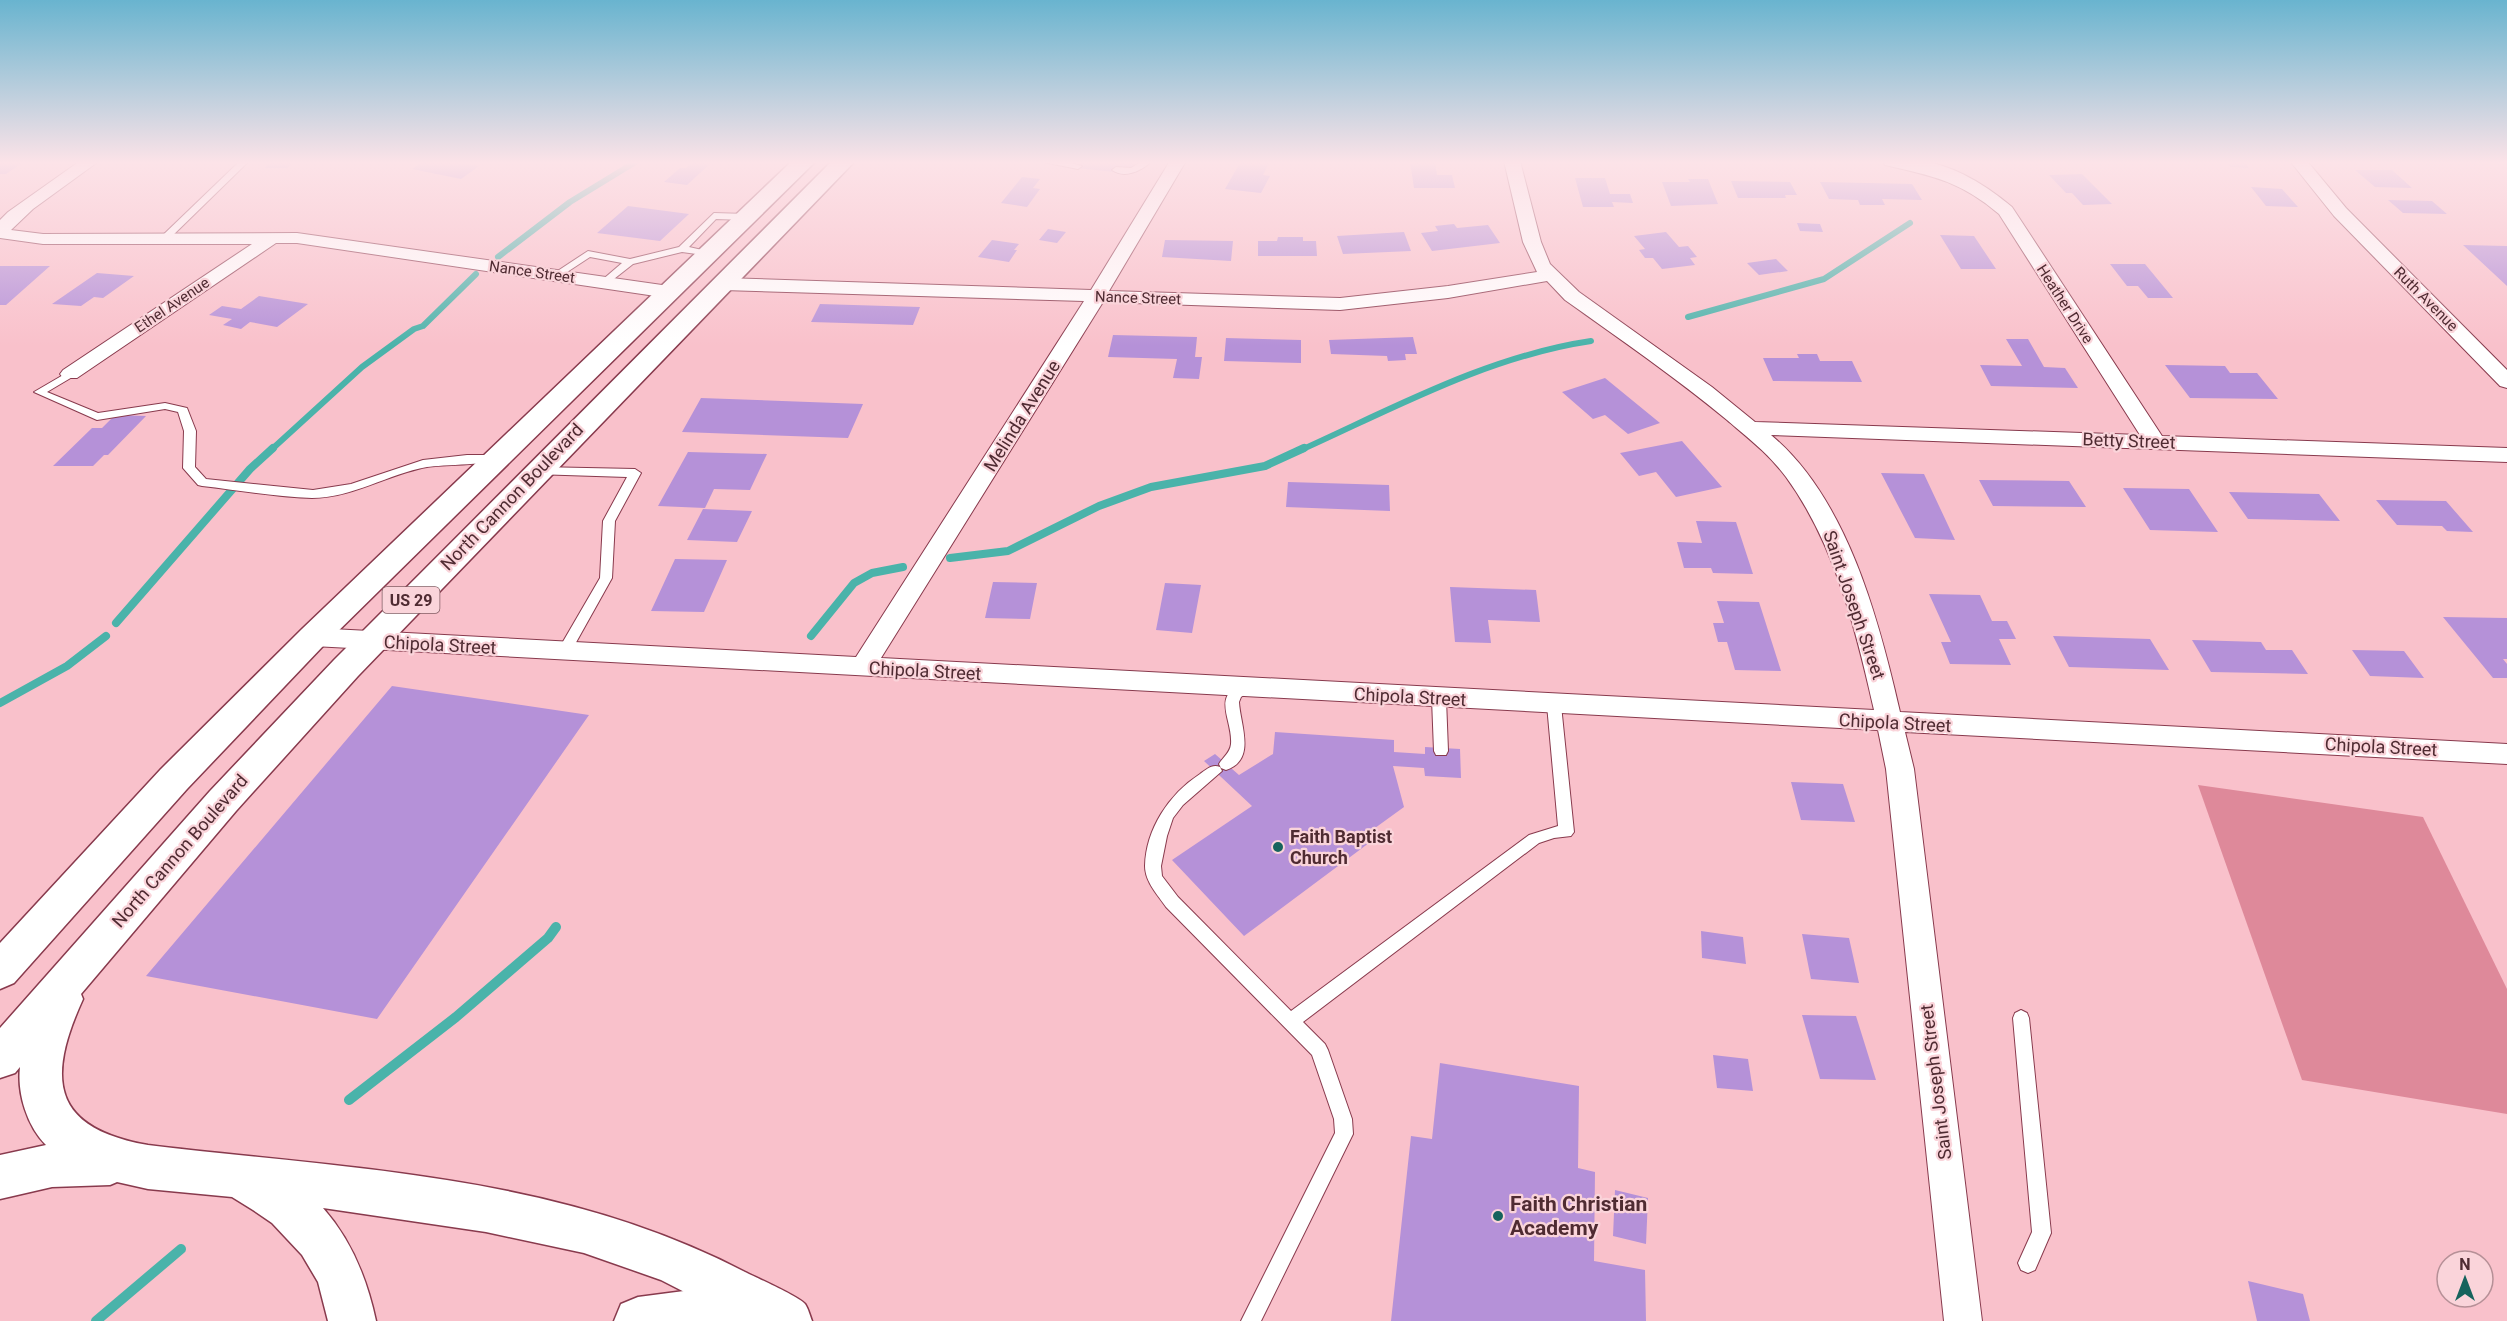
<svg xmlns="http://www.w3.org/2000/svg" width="2507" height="1321" font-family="Roboto,sans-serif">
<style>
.green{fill:#de899a}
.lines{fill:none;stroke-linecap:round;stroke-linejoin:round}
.stream-far2{stroke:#4ab3aa;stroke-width:6}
.stream-far1{stroke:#4ab3aa;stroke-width:8}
.stream{stroke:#4ab3aa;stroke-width:10}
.building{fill:#b591d8}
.service-casing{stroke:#883a4d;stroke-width:2}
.minor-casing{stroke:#883a4d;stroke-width:2}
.tertiary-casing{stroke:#883a4d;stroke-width:3}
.primary-casing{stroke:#883a4d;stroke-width:3}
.service{fill:#fff;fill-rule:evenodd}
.minor{fill:#fff;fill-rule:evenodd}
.tertiary{fill:#fff;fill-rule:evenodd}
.primary{fill:#fff;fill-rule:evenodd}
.poi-dot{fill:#16635d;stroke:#fad4da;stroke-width:2}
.labels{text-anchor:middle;stroke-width:4.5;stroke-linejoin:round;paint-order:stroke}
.far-street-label{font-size:15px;fill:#4f2b32;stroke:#fad4da}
.shield{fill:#fad4da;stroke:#825e64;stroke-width:1.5}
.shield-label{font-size:16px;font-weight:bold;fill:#4f2b32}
.street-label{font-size:18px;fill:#4f2b32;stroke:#fad4da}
.poi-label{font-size:18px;font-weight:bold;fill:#4f2b32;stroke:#fad4da;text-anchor:start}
.near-poi-label{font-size:21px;font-weight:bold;fill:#4f2b32;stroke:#fad4da;text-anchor:start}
</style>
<rect width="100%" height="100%" fill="#f9c1cb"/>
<path class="green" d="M2198,785L2423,817L2507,989V1114L2302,1080Z"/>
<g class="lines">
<path class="stream-far2" d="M498,257L570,202L637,161
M1688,317L1824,279L1910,223
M271,450L362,367L414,329L423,326L476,274
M1301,450C1394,408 1489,356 1591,341"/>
<path class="stream-far1" d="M950,558L1008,551L1099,506L1151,487L1265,466L1304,448
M116,623L250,469L273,448
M811,636L854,583L872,573L903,567
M0,703L67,666L106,636"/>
<path class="stream" d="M349,1100L456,1017L548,938L556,927
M96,1321L181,1249"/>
</g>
<path class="building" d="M0,161H25L6,174H0Z
M272,161H295L287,168H265Z
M424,161H441L479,166L461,179L412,169Z
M694,161H713L687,185L664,182L680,168H686Z
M1081,161H1137L1132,169L1118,168L1115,172L1076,168Z
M1241,161H1270L1263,175L1270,176L1261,193L1225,189Z
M2226,161H2244L2249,168L2231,167Z
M1410,162H1435L1437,175H1452L1455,188H1414Z
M2355,170H2392L2412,188L2375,187Z
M2082,174L2112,204L2083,205L2072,193H2066L2049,175Z
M1022,177L1040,179L1033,188L1040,189L1027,207L1001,203Z
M1575,178H1605L1610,194H1630L1633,203L1612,202L1614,207H1583Z
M1688,179H1708L1718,204L1671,206L1662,182H1690Z
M1731,181L1790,182L1797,195H1785L1786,198H1738Z
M1820,182L1912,184L1922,200L1882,199L1885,205H1860L1858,200L1829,199Z
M2251,187L2282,189L2298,207L2266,206Z
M2388,200L2432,201L2447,214L2403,213Z
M628,206L689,214L660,241L597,233Z
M1797,223L1820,224L1823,232L1800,231Z
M1454,224L1457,228L1488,225L1500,243L1432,251L1421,233L1438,231L1435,226Z
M1048,229L1066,232L1057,243L1039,240Z
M1404,232L1411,251L1343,254L1337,236Z
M1666,232L1679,247L1688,246L1697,257L1690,258L1695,265L1662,269L1653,258H1645L1639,250L1645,249L1634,236Z
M1940,235L1974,236L1996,269H1961Z
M1278,237H1303V241H1316L1317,256H1258V241H1277Z
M992,240L1019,244L1014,250H1017L1009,262L978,257Z
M1165,240L1233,241L1231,261L1162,257Z
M2463,245L2507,246V286Z
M1776,259L1788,271L1759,275L1747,263Z
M2110,264H2145L2173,298H2148L2138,286H2127Z
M0,266H50L6,305H0Z
M97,273L134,276L103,298L94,297L81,306L52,304Z
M259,296L308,304L277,327L250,322L241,329L223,325L232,319L209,315L222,306L241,309Z
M820,304L920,307L913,325L811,322Z
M1113,335L1197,337L1195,357H1202L1199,379L1173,378L1177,359L1108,357Z
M1413,337L1417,354H1405L1406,360L1388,361L1387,356L1331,354L1329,340Z
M1226,338L1301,340V363L1224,361Z
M2006,339H2028L2044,367L2065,368L2078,388L1991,386L1980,365L2022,366Z
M1797,354H1817L1820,361H1852L1862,382L1773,381L1763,358H1799Z
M2165,365L2225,366L2230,373H2257L2278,399L2190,398Z
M1605,378L1660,423L1628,434L1605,415L1593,419L1562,392Z
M701,398L863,404L848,438L682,432Z
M115,415L146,416L108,455H104L93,466H53L92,428H102Z
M1682,441L1722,487L1676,497L1656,472L1639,476L1620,453Z
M688,452L767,454L750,490L714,489L705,508L658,506Z
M1881,473L1924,474L1955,540L1915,538Z
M1979,480L2069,481L2086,507L1993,506Z
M1288,482L1389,485L1390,511L1286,507Z
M2123,488L2189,489L2218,532L2150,530Z
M2229,492L2319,494L2340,521L2248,519Z
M2376,500L2446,501L2473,532L2447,531L2442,526L2397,525Z
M703,509L752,511L737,542L687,540Z
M1696,521L1736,522L1753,574L1713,573L1711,568H1684L1677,542L1702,543Z
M675,559L727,560L704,612L651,611Z
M993,582L1037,583L1030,619L985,618Z
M1165,583L1201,585L1192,633L1156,630Z
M1450,587L1536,590L1540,622L1488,620L1491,643L1455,642Z
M1929,594L1980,595L1992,621H2007L2016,639H1999L2011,665L1950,664L1941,642H1951Z
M1717,601L1759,602L1781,671L1735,670L1727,642H1718L1713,623H1724Z
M2443,617L2507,618V659H2503L2507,664V678H2493Z
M2053,636L2150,639L2169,670L2069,667Z
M2192,640L2261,642L2266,650H2292L2308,674L2211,672Z
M2352,650L2404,651L2424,678L2370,676Z
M392,686L589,715L377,1019L146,976Z
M1275,732L1394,740V752L1425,754V747L1460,749L1461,778L1425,776L1424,768L1393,766L1404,807L1375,828L1381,834L1244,936L1172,860L1252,806L1204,761L1215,754L1239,775L1273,754Z
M1791,782L1843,784L1855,822L1801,820Z
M1701,931L1743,937L1746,964L1702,958Z
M1802,934L1849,938L1859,983L1811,979Z
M1802,1015L1856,1016L1876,1080L1820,1079Z
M1713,1055L1748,1059L1753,1091L1717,1088Z
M1440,1063L1579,1086L1578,1168L1595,1172L1594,1261L1645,1270L1646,1321H1391L1411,1136L1432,1139Z
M1615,1190L1648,1198L1646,1244L1613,1236Z
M2248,1281L2303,1294L2310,1321H2257Z"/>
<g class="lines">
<g class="service-casing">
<path id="service" d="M240,161H249L168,240H162V236Z
M1038,161H1062L1082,166L1078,169Z
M1142,161H1152C1141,171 1125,179 1112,170L1116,167L1131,168Z
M714,213L746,214L751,217L746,220L716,219L689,247L711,252V256L682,252L633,264L605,286L600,283L601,281L622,263L590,257L558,278L550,276L588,251L630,259L679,247Z
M70,371L75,374L74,376L47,392L98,413L165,403L187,408L196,431L195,467L206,479L313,490L351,484L423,460L467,455H497L503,459C497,464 440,465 427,467C388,474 352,498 312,498C275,497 238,490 202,486L198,485L183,468L184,431L178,412L165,409L97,420L34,392Z
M538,467L635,469L641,473L615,521L612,578L569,655L564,657L557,652L600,578L603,521L627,477L534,474L532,471L534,468Z
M1247,683L1254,688L1241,697L1239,702C1240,724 1257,760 1226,770L1221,768L1219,764C1223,757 1230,753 1231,744C1233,719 1209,694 1247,683Z
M1439,694L1444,695L1446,699L1448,751L1446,755H1436L1434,751L1432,699L1434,695Z
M1554,700L1559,701L1561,705L1574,832L1571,836L1554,838L1539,843L1303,1022L1325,1044L1328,1050L1352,1119L1353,1134L1261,1321H1241L1335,1133L1334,1119L1312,1055L1166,907C1158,895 1145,882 1145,866C1146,829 1169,794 1200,774C1207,769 1212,764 1220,767L1222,771L1183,805L1173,818L1167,836L1161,866L1162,876L1178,897L1291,1011L1529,835L1558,826L1547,705L1549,701Z
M2021,1010L2027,1013L2029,1018L2051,1233L2035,1270L2028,1273L2021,1270L2018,1263L2032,1232L2013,1018L2015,1013Z"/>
</g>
<g class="minor-casing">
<path id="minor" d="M80,161H99L33,209L11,230L43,234L297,233L669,286L678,292L669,298L297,243H276L77,378H63L60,374L63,370L252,244H43L0,238V220L8,212Z
M1170,161H1186L1109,291L1340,298L1448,286L1537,272L1523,242L1504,161H1520L1541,242L1550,264L1579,292L1712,387L1755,422L2140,435L1999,214C1960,181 1933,176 1885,165L1883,161C1895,161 1908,160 1921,161C1954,165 1987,186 2012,207L2162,436L2507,448V462L1771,435C1847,498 1879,620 1900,712L2507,744V764L1905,732L1914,769L1982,1321H1944L1886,769L1878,730L313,646L304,643L300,637L304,631L313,628L856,657L1084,301L723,290L714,284L723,278L1091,290ZM1547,281L1565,300C1620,339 1675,377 1727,420C1748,438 1769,454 1786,477C1835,544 1856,630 1874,710L881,658L1103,302L1340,310L1448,298Z
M2290,161H2307L2346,208L2507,370V388L2500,386L2334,216Z"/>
</g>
<g class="tertiary-casing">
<path id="tertiary" d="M684,1291L766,1297L783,1304L790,1321H614L621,1304L638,1297Z"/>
</g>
<g class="primary-casing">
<path id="primary" d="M792,161H816L324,645L187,789L14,983L0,989V943L161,769L302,629Z
M832,161H855L358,676L236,811L81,994L83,999C46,1080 52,1128 148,1145C354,1170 557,1174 745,1272C757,1278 798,1296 805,1304C808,1308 810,1316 812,1321H741L661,1280L584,1253L486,1232L323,1208C352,1241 367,1279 376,1321H328L318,1282L302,1255L272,1223L253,1210L232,1197L148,1189L117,1182L110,1185L52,1187L0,1199V1155L46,1145C27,1126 17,1093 20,1067L15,1073L0,1078V1028L210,791L334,660Z"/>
</g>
<use href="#service" class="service"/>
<use href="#minor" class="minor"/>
<use href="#tertiary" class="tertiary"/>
<use href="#primary" class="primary"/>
</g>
<linearGradient id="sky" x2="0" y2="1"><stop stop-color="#69b4cf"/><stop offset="0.47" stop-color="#fce3e8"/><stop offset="1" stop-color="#fce3e8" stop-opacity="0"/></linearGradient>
<rect width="2507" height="346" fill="url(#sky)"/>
<g class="poi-dot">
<circle cx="1278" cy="847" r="6"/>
<circle cx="1498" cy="1216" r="6"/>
</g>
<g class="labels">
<g class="far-street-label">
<text transform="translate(532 272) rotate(8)" y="5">Nance Street</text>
<text transform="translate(1138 298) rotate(2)" y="5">Nance Street</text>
<text transform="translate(2426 299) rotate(45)" y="5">Ruth Avenue</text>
<text transform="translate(2065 304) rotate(57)" y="5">Heather Drive</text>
<text transform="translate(172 305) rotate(-34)" y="5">Ethel Avenue</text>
</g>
<rect class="shield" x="382.5" y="587" width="57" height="26" rx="4.5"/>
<g class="shield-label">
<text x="411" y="606">US 29</text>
</g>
<g class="street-label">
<text transform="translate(1022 416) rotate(-58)" y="6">Melinda Avenue</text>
<text transform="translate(2129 441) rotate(2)" y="6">Betty Street</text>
<text transform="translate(512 497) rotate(-46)" y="6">North Cannon Boulevard</text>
<text transform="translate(1854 605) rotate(71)" y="6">Saint Joseph Street</text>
<text transform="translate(440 645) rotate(3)" y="6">Chipola Street</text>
<text transform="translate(925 671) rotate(3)" y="6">Chipola Street</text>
<text transform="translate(1410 697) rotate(3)" y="6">Chipola Street</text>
<text transform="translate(1895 723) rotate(3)" y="6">Chipola Street</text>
<text transform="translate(2381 747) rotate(3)" y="6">Chipola Street</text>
<text transform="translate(180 851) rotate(-49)" y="6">North Cannon Boulevard</text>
<text transform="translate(1936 1082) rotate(-97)" y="6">Saint Joseph Street</text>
</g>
<g class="poi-label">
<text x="1290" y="843">Faith Baptist<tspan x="1290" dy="21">Church</tspan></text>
</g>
<g class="near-poi-label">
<text x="1510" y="1211">Faith Christian<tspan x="1510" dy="24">Academy</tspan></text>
</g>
</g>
<g transform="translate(2465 1279)"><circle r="28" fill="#fad4da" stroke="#b69097" stroke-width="1.5"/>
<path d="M0-4.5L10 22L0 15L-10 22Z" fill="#16635d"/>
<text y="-9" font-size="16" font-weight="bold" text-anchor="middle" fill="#4f2b32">N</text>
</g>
</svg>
